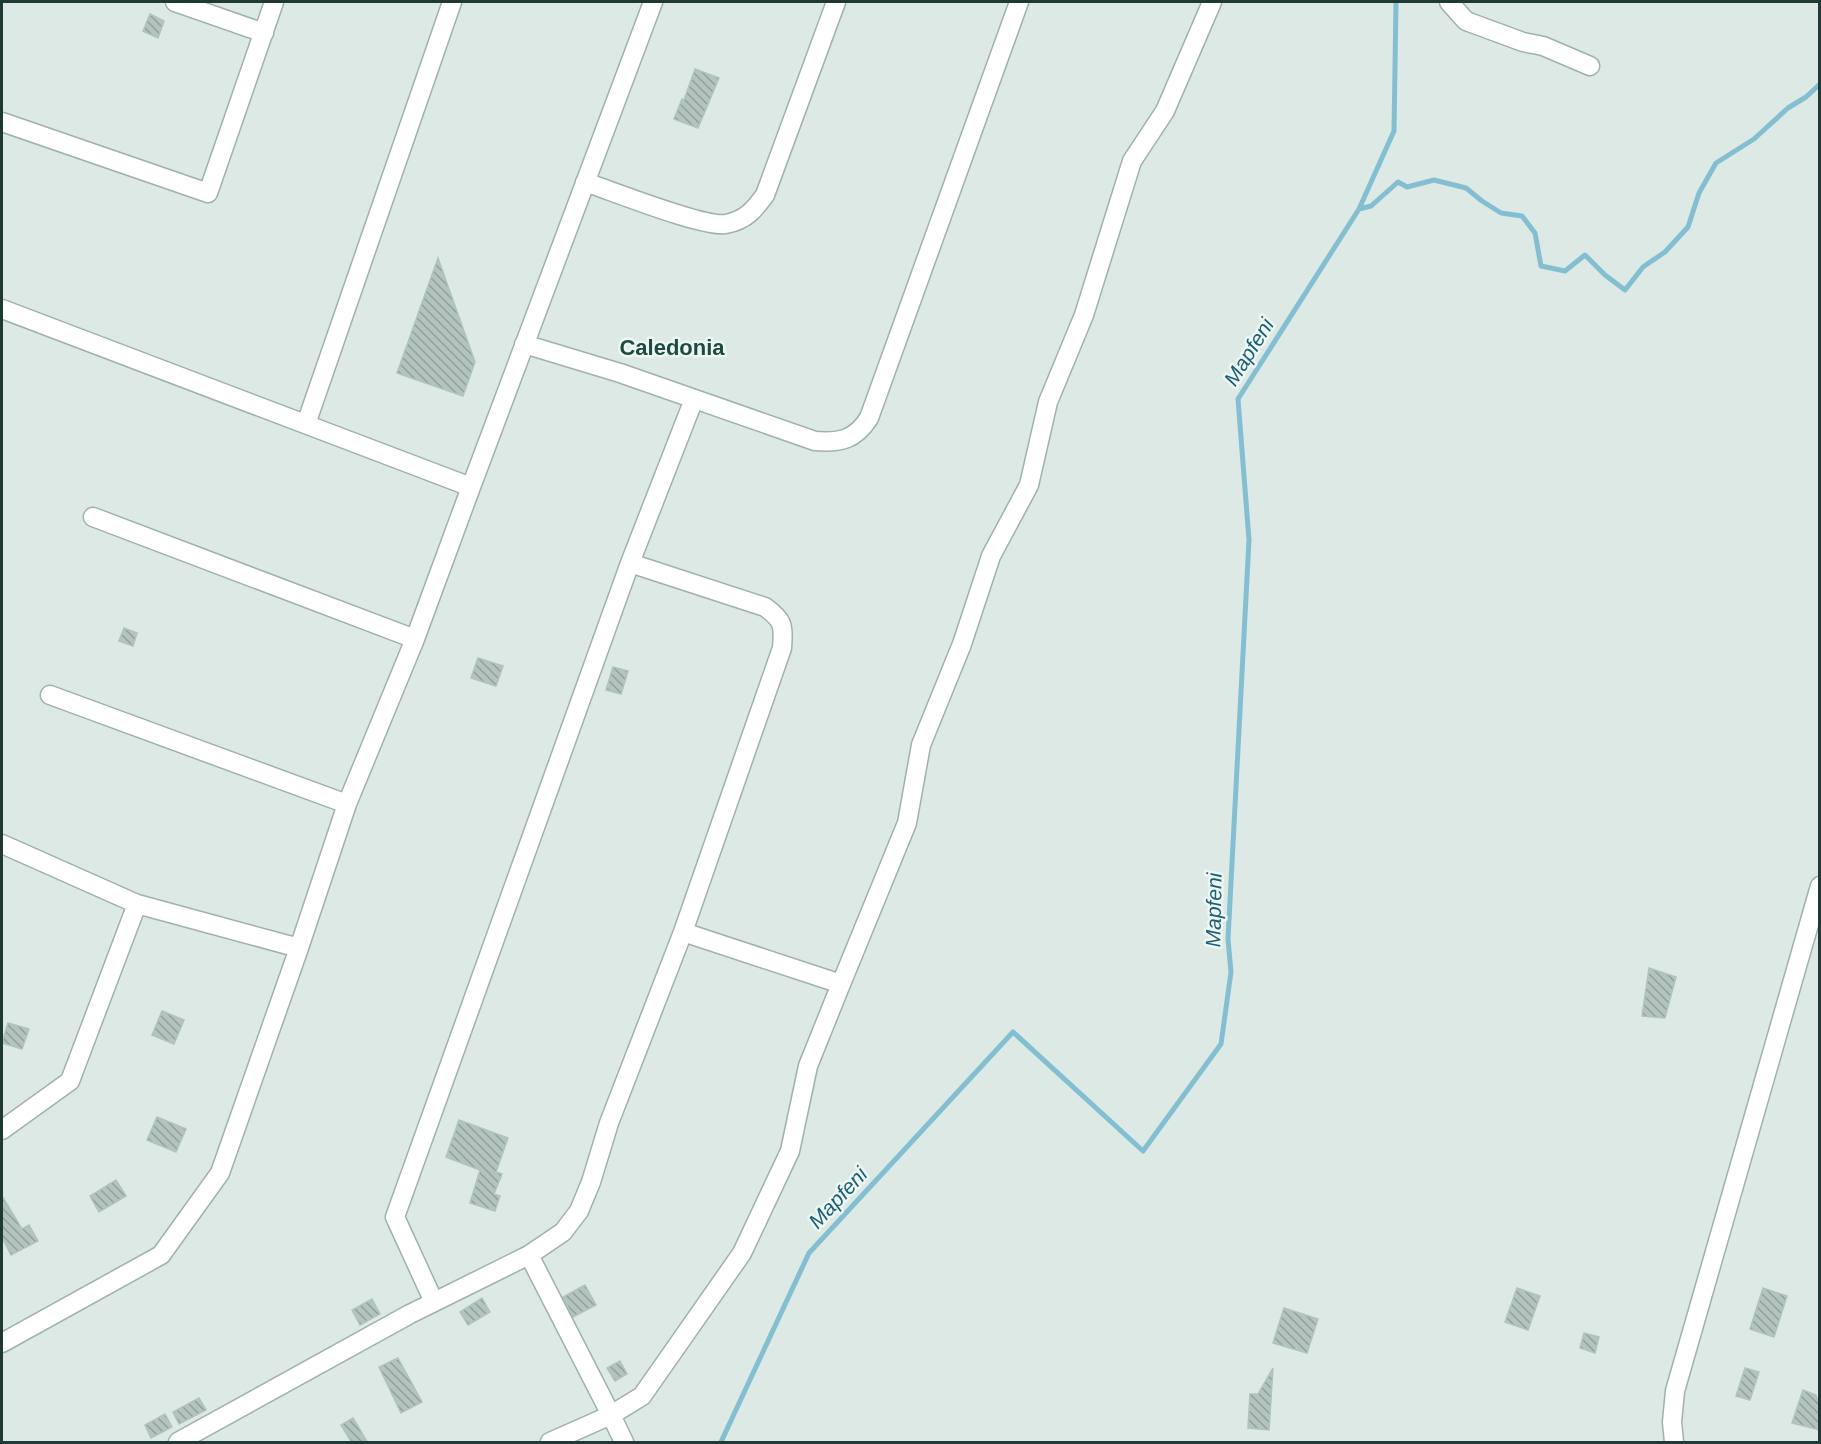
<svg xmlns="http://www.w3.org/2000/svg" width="1821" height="1444" font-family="Helvetica,sans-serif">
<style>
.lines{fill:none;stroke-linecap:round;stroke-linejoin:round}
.stream{stroke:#83bfd1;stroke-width:5}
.building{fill:url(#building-back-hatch);stroke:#b0c3bc;stroke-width:1.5}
.minor-casing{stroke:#a0b1ac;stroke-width:21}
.minor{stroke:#fff;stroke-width:18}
.labels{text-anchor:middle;stroke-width:5;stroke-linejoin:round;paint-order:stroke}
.water-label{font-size:21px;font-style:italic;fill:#195f75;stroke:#edf6f2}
.quarter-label{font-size:22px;font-weight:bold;fill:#1b4b42;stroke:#edf6f2}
</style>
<defs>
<pattern id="building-back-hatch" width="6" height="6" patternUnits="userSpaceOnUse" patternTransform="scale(1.5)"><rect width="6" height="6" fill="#b3c4be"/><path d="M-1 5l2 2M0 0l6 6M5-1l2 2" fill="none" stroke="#91a09b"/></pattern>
</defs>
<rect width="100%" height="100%" fill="#dde9e5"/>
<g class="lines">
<path class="stream" d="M1359,209L1371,206L1398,182L1407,187L1434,180L1466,188L1482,201L1501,213L1522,216L1535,233L1541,266L1565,271L1585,255L1605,275L1625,290L1643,267L1665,252L1688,227L1699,193L1716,163L1754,139L1788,108L1806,97L1820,84
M721,1442L809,1253L1013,1032L1143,1151L1221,1044L1231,972L1228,939L1249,540L1238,399L1359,209L1394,131L1396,2"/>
</g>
<path class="building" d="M150,14L164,21L158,38L143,31Z
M695,69L719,78L698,128L674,119L682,99L684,100Z
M438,258L475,362L463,396L397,373Z
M124,628L137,633L133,646L119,641Z
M478,658L503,666L496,686L471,678Z
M613,667L628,671L621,694L606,690Z
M1649,968L1676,977L1665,1018L1642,1016Z
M162,1011L184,1020L174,1044L152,1035Z
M8,1023L29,1029L22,1049L2,1043Z
M157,1117L186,1129L176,1152L147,1140Z
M459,1120L508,1138L496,1172L502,1174L494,1194L500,1196L495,1211L470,1203L480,1170L446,1157Z
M116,1180L126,1196L99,1212L90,1196Z
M2,1196L22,1229L29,1225L38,1241L11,1255L2,1237Z
M585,1285L596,1305L573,1317L563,1297Z
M1517,1288L1540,1296L1528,1330L1505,1322Z
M1763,1288L1787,1296L1774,1337L1750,1329Z
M482,1298L490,1312L468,1325L460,1312Z
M372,1299L380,1314L360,1325L352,1310Z
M1284,1308L1318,1319L1307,1353L1273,1343Z
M1584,1333L1599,1337L1595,1353L1580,1348Z
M398,1358L422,1402L401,1413L379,1367Z
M620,1361L627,1374L615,1381L607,1368Z
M1273,1368L1269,1430L1248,1428L1250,1394H1258Z
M1745,1368L1759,1372L1750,1400L1736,1396Z
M1803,1390L1816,1395V1397L1820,1399V1430L1792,1423Z
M199,1398L206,1410L179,1424L173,1412Z
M165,1414L172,1427L151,1438L145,1425Z
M353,1418L368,1443H352L341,1425Z"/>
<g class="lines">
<g class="minor-casing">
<path id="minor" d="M175,2L264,33
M1449,2L1466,21L1523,42L1543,46L1590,66
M2,122L208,193L274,2
M585,182C612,191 704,228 726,224C746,220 754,210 765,195L836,2
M2,309L471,487L653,2
M524,344L620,373L815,441C840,443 855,440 869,418L1019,2
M306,424L452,2
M93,517L415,639
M50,695L347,804
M2,844L137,904L299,948L347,804L415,639L471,487
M841,984L907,823L921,745L962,644L991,556L1029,485L1048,402L1084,315L1132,161L1165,111L1212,2
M2,1130L70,1081L137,904
M529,1255L611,1415L550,1442
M434,1302L395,1217L630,563L694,399
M2,1343L161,1255L220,1173L299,948
M178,1442L410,1314L529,1255L563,1232L579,1211L591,1182L609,1123L683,932L782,648C784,625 783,620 765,607L630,563
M624,1442L611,1415L642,1396L742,1253L790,1151L808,1066L841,984L683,932
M1674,1442L1672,1422L1675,1391L1820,886"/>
</g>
<use href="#minor" class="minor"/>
</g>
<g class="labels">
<g class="water-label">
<text transform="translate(1249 352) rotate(-58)" y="7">Mapfeni</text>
<text transform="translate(1214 910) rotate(-89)" y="7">Mapfeni</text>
<text transform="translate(838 1198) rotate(-47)" y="7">Mapfeni</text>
</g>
<g class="quarter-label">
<text x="672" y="355">Caledonia</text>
</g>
</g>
<rect width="1821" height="1444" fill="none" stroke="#1f3934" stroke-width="6"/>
</svg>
